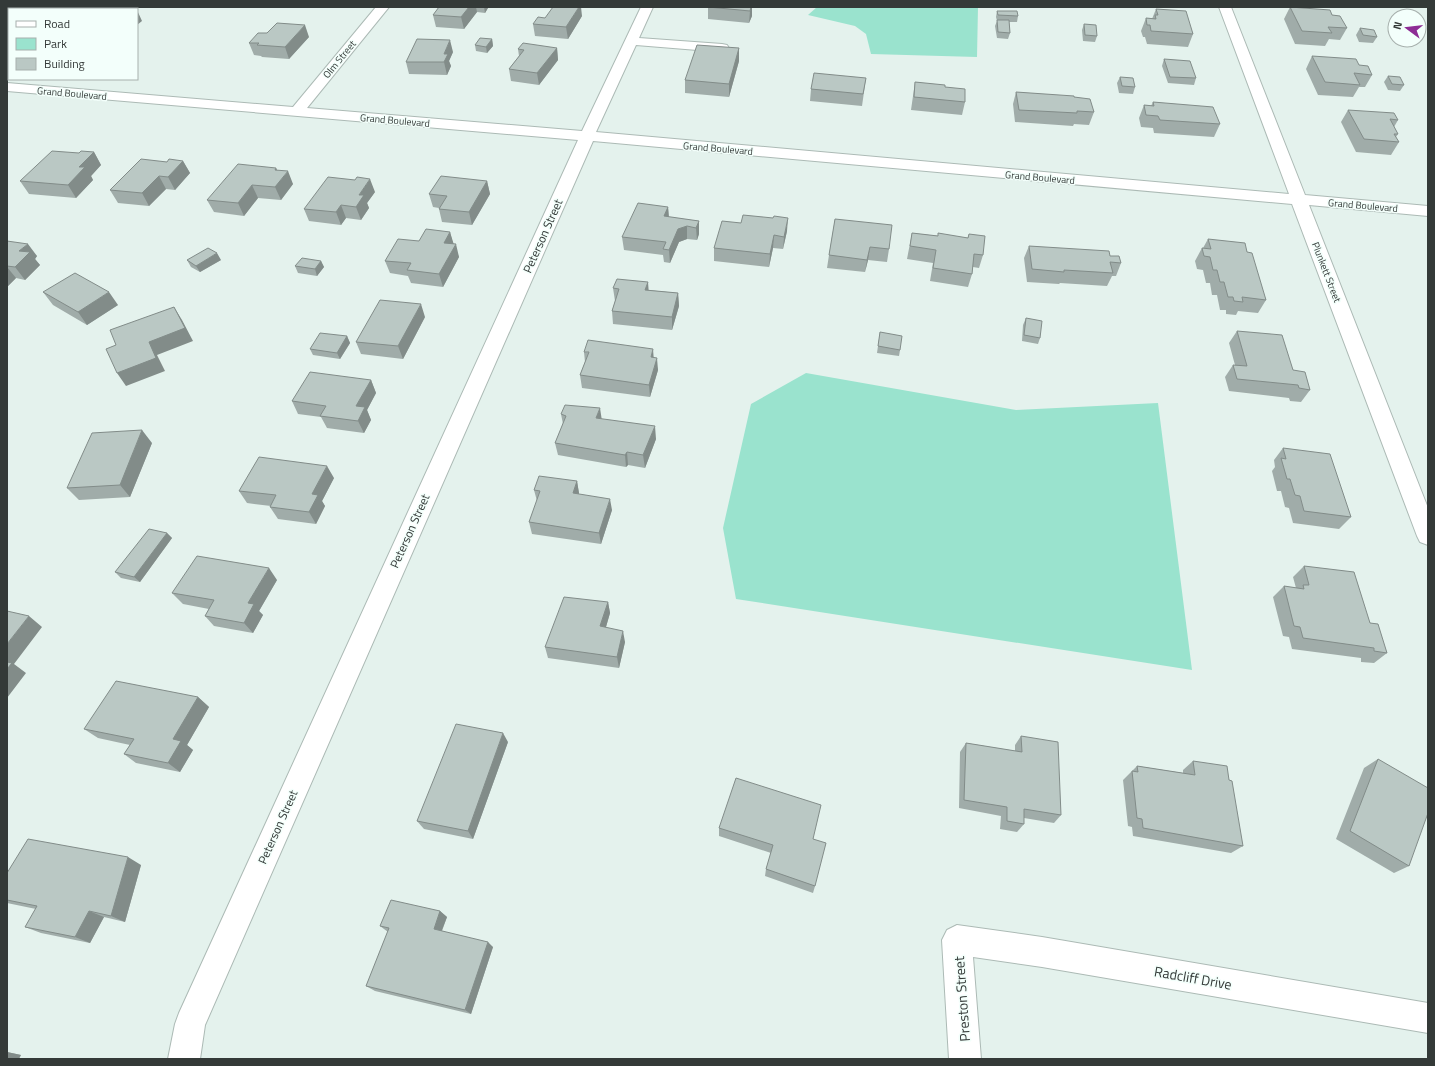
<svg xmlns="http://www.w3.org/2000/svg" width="1435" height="1066" font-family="'Titillium Web',sans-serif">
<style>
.green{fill:#9ae3ce}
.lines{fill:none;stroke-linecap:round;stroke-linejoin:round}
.minor-casing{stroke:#acbab5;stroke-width:2}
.minor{fill:#fff;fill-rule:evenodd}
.wall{fill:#a0aca9}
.shaded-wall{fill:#828c89}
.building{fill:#bac8c4;stroke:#828c89}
.labels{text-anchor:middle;stroke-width:3;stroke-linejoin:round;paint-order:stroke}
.far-street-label{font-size:10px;fill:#343a38;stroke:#f3fffb}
.street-label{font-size:12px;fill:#343a38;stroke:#f3fffb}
.near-street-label{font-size:14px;fill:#343a38;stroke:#f3fffb}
</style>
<rect width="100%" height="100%" fill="#e4f2ed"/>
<path class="green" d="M817,7H978L977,57L871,54L866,34L855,26L808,15Z
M806,373L1016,410L1158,403L1192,670L736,599L723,528L751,404Z"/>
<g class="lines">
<g class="minor-casing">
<path id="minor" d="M58,7H72L71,9H57Z
M376,7H389L307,108L582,131L641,7H653L639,38L722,44L727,45L729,48L727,51L722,52L636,45L596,132L1289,194L1219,7H1231L1305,195L1428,206V216L1309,205L1428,508V545L1420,542L1417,536L1292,204L593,141L205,1025L200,1059H168L175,1024L179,1013L578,140L7,91V83L293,107Z
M7,48H9V57H7Z
M957,925L1042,937L1428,1003V1033L1042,967L973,957L981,1059H949L942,940L947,930Z"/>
</g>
<use href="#minor" class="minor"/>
</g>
<path class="wall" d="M439,7H488V8L485,13L477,12L464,29L436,27L433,15Z
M708,7H752V16L749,23L708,19Z
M1290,7L1332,15L1347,28L1340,40L1329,39L1325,46L1295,44L1284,19Z
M1156,9L1193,34L1188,47L1147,44L1145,37H1143L1141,31L1146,18L1152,19Z
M997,11L1018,16L1017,22H1009L1010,33L1008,39L997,38L995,26L997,21L996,17Z
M582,16L568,39L535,36L533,24L545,18Z
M1084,24L1097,36L1095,42L1083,41L1082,30Z
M1360,28L1377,37L1373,43L1359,42L1356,35Z
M309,37L289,59L262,57L261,56L254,55L249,43Z
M492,39L493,46L487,53L476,51L475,45Z
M557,48L558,60L539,85L511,81L509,69L519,56L518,49Z
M739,48V61L729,97L685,93V80Z
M453,52L449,61L451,66L447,75L409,74L406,62Z
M1312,56L1359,65L1372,75L1365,87H1359L1353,97L1318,95L1306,69Z
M1164,59L1196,78L1194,85L1168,83L1162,66Z
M1388,76L1404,85L1400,91L1388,90L1384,82Z
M1120,77L1135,87L1133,94L1119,93L1117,83Z
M866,78L862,106L810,101L811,89Z
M915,82L945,87L965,102L962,115L911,110Z
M1016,92L1074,97L1094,112L1089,125L1074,124L1073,126L1015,122L1013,104Z
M1153,102L1220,124L1214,137L1154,133L1153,128L1141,127L1139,118L1144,105L1151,106Z
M1348,110L1398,120L1394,127L1398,134L1396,137L1399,142L1391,155L1356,152L1341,122Z
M94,152L101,165L91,176L93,180L76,198L29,194L20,181L79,153Z
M183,161L190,173L175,190L166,189L149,206L118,203L110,190L167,162Z
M276,168L277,170L293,184L281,200L258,198L244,216L214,212L207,200Z
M487,181L490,194L472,225L442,222L439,209V208L433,207L429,194Z
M375,192L367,203L369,208L361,220L346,218L341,225L309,221L304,209Z
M668,207L669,217L699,221V234L697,240L687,239L679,242L670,263L664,262L663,255L624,250L622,237Z
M835,219L889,249L887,262L868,260L865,272L827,268L829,255Z
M787,231L783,249L773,248L769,267L714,261V248Z
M450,232L453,244L459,257L443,287L411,283L408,276L390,273L385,261L419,241Z
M912,233L938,236L968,238L969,234L983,255L979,268L973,267L972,274L968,287L930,281L933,263L907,259Z
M1208,239L1247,252L1266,300L1258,313L1238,311L1236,315L1226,314V310H1220L1217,295H1212L1210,283H1206L1203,270L1197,269L1195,261L1202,248H1203Z
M7,241L37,256L35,259L40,265L25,280L16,278L7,287Z
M1029,246L1110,256L1121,263L1116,276H1112L1107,286L1060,283L1059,284L1027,282L1024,258Z
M187,260H221L200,272L191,267Z
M321,261L324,267L317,276L298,273L295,266Z
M648,282V290L678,293L679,306L672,330L613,324L612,311L615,301L613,288Z
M43,292L118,305L87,325L53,305Z
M425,317L403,359L361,354L356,342Z
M1026,318L1040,338L1038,344L1022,341L1023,325Z
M1237,331L1293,370L1310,390L1301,402L1290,401L1289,398L1229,391L1225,377L1233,365H1235L1229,343Z
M880,332L900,350L899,356L877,353Z
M347,336L350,343L340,359L313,355L310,349Z
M584,352L654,357L658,370L650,397L582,388L580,375L585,362Z
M371,380L376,393L367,410L371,420L364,433L327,428L321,417L298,414L292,401Z
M561,414L601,419L656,439L645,468L628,465L626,467L558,455L555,443L563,424Z
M152,443L130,497L79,500L67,488Z
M1283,448L1351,517L1339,529L1293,523L1289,508L1285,507L1281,491H1277L1272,471L1275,467L1274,460Z
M334,478L322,501L325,506L316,524L278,519L270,507L271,506L247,503L239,491Z
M577,481L579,494L612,510L601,544L532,534L529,522L537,501L534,490Z
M167,533L172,538L140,582L121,578L115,572Z
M1304,566L1370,623L1387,653L1374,663L1361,662V658L1292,649L1289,637L1283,636L1273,597L1284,586L1296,588L1293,577Z
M277,580L259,611L263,615L253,633L214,626L205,616L209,609L183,604L172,593Z
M608,602L610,613L606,627L625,642L619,668L548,658L545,647Z
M198,697L209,707L187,745L193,750L180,772L136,763L124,754L130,745L98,738L84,729Z
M1021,736L1061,815L1054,823L1024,818V824L1017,832L1000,829L1001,816L959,808L960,752L966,743L1015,751V745Z
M508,742L473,839L424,829L417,821Z
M1378,759L1409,866L1394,873L1336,839L1364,768Z
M1193,761L1243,846L1231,853L1133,836L1132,827L1128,826L1123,780L1137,766L1183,773V770Z
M719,828L813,839L815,886L813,893L765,876L766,869L771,853L719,836Z
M141,865L125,922L104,917L90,943L41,933L25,927L36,909L7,903V873Z
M440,911L447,917L442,931L493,947L471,1014L375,991L366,986L388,932L380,926Z
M7,1052L21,1055L7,1059Z"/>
<path class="shaded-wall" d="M469,7H476L477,12L464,29L461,17Z
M484,7H488V8L485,13Z
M579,7H581L582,16L568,39L566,27Z
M751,7H752V16L749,23L750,11Z
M137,10L142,21L137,25Z
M305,25L309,37L289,59L285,47Z
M492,39L493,46L487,53L486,47Z
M450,40L453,52L449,61L451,66L447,75L444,62V54Z
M557,48L558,60L539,85L537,73Z
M739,48V61L729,97V84Z
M94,152L101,165L91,176L93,180L76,198L68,185L79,167Z
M183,161L190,173L175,190L168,177Z
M276,168L281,180L288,171L293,184L281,200L275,187V170Z
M159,176L166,189L149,206L142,193Z
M370,179L375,192L367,203L369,208L361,220L356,207L359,195Z
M487,181L490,194L472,225L469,212Z
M252,185L258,198L244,216L238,203Z
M341,205L346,218L341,225L336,212Z
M668,207L669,220L664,216Z
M788,218L787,231L783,249L784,237Z
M699,221V234L697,240L696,228Z
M687,226V239L679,242L670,263L669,250L678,229Z
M450,232L454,245L444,243Z
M774,235L773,248L769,267L770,254Z
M28,244L37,256L35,259L40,265L25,280L15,267L19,251Z
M456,244L459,257L443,287L439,274Z
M870,247L868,260L865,272L867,260Z
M217,253L221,260L200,272L196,266Z
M321,261L324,267L317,276L315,269Z
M7,267L16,278L7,287Z
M648,282L649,295L645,290Z
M109,292L118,305L87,325L78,312Z
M678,293L679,306L672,330V317Z
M421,304L425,317L403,359L398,346Z
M174,307L182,320L193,341L157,355L165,371L126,386L117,373L149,342Z
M347,336L350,343L340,359L337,353Z
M653,349L654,362L651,357Z
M657,358L658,370L650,397L649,385Z
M371,380L376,393L367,410L371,420L364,433L358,421L356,406Z
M600,408L602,421L596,418Z
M655,426L656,439L645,468L643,455Z
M142,430L152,443L130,497L120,485Z
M627,452L628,465L626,467L625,455Z
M327,466L334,478L322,501L325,506L316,524L309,512L312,494Z
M577,481L579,493L575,505L573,493Z
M610,499L612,510L601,544L599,533Z
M167,533L172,538L140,582L134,577Z
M269,568L277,580L259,611L263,615L253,633L244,623L248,603Z
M608,602L610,613L603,637L600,626Z
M29,616L42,627L14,664L26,673L7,698V644Z
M623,631L625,642L619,668L617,657Z
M198,697L209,707L187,745L193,750L180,772L168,763L173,739Z
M503,733L508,742L473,839L468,831Z
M128,857L141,865L125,922L111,916Z
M89,911L104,917L90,943L75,937Z
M440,911L447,917L440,935L434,929Z
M488,942L493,947L471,1014L465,1010Z
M7,1052L21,1055L19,1059H7Z"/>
<path class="building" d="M106,7H116L136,9H104Z
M439,7H469L461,17L433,15Z
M553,7H579L566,27L533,24L538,17L545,18Z
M708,7H751L750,11Z
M1290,7L1330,10L1332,15L1340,16L1347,28L1328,27L1332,33L1302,31Z
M1156,9L1186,11L1193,34L1151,31L1150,25H1147L1146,18L1156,19L1155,15H1158Z
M997,11H1017L1018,16L998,15Z
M997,20H1009L1010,33L998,32Z
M277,23L305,25L285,47L257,45L259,43H249L258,33H267Z
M1084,24L1096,25L1097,36L1085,35Z
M1360,28L1374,30L1377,37L1363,35Z
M480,38L492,39L486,47L475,45Z
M417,39L450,40L444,54H448L444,62H406Z
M523,43L557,48L537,73L509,69L524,50L518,49Z
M697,45L739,48L729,84L685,80Z
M1312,56L1356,59L1359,65L1368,66L1372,75L1354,73L1360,85L1325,82Z
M1164,59L1190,61L1196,78L1170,77Z
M814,73L866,78L863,94L811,89Z
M1388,76L1400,77L1404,85L1392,84Z
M1120,77L1133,78L1135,87L1122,86Z
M915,82L945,85V87L965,89V102L914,97Z
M1016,92L1074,96V97L1090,99L1094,112L1077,111V113L1019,110Z
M1153,102L1213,107L1220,124L1160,120L1158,116L1146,115L1144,105L1154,106Z
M1348,110L1394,113L1398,120L1390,119L1398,134H1394L1399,142L1364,139Z
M52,151L79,153L81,151L94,152L79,167H85L68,185L20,181Z
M141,159L167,162L169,159L183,161L168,177L159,176L142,193L110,190Z
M238,164L276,168L275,170L288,171L275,187L252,185L238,203L207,200Z
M441,176L487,181L469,212L439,209L447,196L429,194Z
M328,177L355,180L357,177L370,179L359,195H364L356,207L341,205L336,212L304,209Z
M638,203L668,207L664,216L699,221L696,228L687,226L678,229L669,250L663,249L666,242L622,237Z
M743,215L773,218L774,216L788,218L784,237L774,235L770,254L714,248L722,221L741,223Z
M835,219L892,225L889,249L870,247L867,260L829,255Z
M426,229L450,232L444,243L456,244L439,274L407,270L411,263L385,261L398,239L419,241Z
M912,233L938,236V233L968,238L969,234L985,236L983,255L974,254L972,274L933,268L936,250L910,246Z
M1208,239L1245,243L1247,252L1252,253L1266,300L1242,297L1243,302L1234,301L1233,297H1228L1224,282H1220L1217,270H1213L1210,257L1204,256L1202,248L1211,249Z
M7,241L28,244L19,251L30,252L15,267L7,266Z
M1029,246L1109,251L1110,256H1119L1121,263L1110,262L1113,273L1064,270V272L1032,269Z
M208,248L217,253L196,266L187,260Z
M302,258L321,261L315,269L295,266Z
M75,273L109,292L78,312L43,292Z
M617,279L648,282L645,290L678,293L672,317L612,311L619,289L613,288Z
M380,300L421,304L398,346L356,342Z
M174,307L185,328L149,342L156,358L117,373L106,349L116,345L110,330Z
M1026,318L1042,321L1040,338L1024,335Z
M1237,331L1282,335L1293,370L1305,372L1310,390L1299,388L1298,385L1237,379L1233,365L1247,366Z
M880,332L902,336L900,350L878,346Z
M320,333L347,336L337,353L310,349Z
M588,340L653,349L651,357L657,358L649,385L580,375L589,352H584Z
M310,372L371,380L356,406L365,407L358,421L320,416L326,406L292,401Z
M565,405L600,408L596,418L655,426L643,455L627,452L625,455L555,443L566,416L561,414Z
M142,430L120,485L67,488L92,433Z
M1283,448L1330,454L1351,517L1304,511L1300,496L1295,495L1290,479H1287L1281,458L1286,459Z
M259,457L327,466L312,494L318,495L309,512L270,507L276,495L239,491Z
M539,476L577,481L573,493L610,499L599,533L529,522L540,491L534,490Z
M149,529L167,533L134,577L115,572Z
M197,556L269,568L248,603L254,604L244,623L205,616L214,600L172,593Z
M1304,566L1354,572L1370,623L1378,624L1387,653L1374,651V648L1303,638L1300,627L1294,626L1284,586L1304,589L1303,585H1309Z
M564,597L608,602L600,626L623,631L617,657L545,647Z
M7,611L29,616L7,644Z
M7,662L12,663L7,669Z
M116,681L198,697L173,739L181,741L168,763L124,754L134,739L84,729Z
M456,724L503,733L468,831L417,821Z
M1021,736L1058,742L1061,815L1024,809V824L1007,821V807L964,800L966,743L1022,752Z
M1378,759L1428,788V813L1409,866L1350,831Z
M1193,761L1227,766L1229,780L1232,781L1243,846L1143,828L1142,819L1137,818L1132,771L1138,772L1137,766L1195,775Z
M736,778L821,805L813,839L826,843L815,886L766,869L773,845L719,828Z
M28,839L128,857L111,916L89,911L75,937L25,927L37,906L7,900V873Z
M391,900L440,911L434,929L488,942L465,1010L366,986L389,928L380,926Z"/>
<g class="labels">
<g class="far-street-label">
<text transform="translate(339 59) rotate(-51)" y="4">Olm Street</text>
<text transform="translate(72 93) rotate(5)" y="4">Grand Boulevard</text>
<text transform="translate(395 120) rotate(5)" y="4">Grand Boulevard</text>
<text transform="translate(718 148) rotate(5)" y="4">Grand Boulevard</text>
<text transform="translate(1040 177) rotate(5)" y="4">Grand Boulevard</text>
<text transform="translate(1363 205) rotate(5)" y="4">Grand Boulevard</text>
<text transform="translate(1327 272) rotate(69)" y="4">Plunkett Street</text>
</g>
<g class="street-label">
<text transform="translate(543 236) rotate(-66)" y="4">Peterson Street</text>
<text transform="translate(410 531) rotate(-66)" y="4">Peterson Street</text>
<text transform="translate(278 827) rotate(-66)" y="4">Peterson Street</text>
</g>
<g class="near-street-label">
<text transform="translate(1193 978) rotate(10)" y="5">Radcliff Drive</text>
<text transform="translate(962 999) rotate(-94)" y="5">Preston Street</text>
</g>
</g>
<rect width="1435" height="1066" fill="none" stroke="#343a38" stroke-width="16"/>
<rect x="8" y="8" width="130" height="72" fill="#f3fffb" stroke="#a7b0ad"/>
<rect x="16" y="21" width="20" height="6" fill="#ffffff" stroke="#a7b0ad"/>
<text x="44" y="28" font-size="12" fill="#343a38">Road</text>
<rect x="16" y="38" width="20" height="12" fill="#9ae3ce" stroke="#a7b0ad"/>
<text x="44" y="48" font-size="12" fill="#343a38">Park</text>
<rect x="16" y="58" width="20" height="12" fill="#bac8c4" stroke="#a7b0ad"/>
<text x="44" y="68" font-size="12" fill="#343a38">Building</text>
<g transform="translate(1407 28) rotate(285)"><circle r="19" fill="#f3fffb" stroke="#a7b0ad"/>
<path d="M0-3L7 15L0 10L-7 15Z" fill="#8d2c95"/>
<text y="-6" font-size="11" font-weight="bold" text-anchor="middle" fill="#343a38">N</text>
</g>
</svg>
